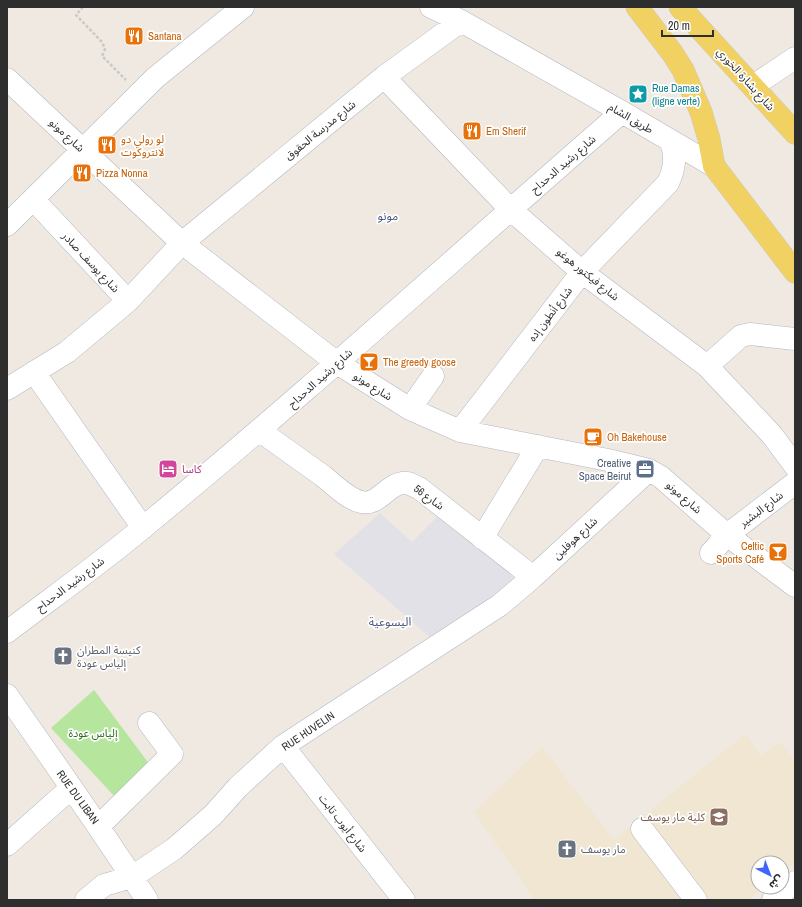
<svg xmlns="http://www.w3.org/2000/svg" width="802" height="907" font-family="'Archivo Narrow','Noto Sans Arabic',sans-serif">
<style>
.industrial{fill:#e3e1e8}
.education{fill:#f0e6d1}
.park{fill:#b6e59e}
.lines{fill:none;stroke-linecap:round;stroke-linejoin:round}
.minor-casing{stroke:#b4b7c1;stroke-width:23}
.major-casing{stroke:#c9c9c9;stroke-width:23}
.path{stroke:#c9c9c9;stroke-width:2.5;stroke-dasharray:3 2;stroke-linecap:butt}
.minor{stroke:#fff;stroke-width:22}
.major{stroke:#f2d163;stroke-width:22}
.labels{text-anchor:middle;stroke-width:3.5;stroke-linejoin:round;paint-order:stroke}
.food-label{font-size:11px;fill:#c56008;stroke:#fff;text-anchor:start}
.street-label{font-size:11px;fill:#2e2e2e;stroke:#fff}
.culture-label{font-size:11px;fill:#0d838f;stroke:#fff;text-anchor:start}
.service-label{font-size:11px;fill:#4e5e75;stroke:#fff;text-anchor:end}
.hotel-label{font-size:11px;fill:#b23c85;stroke:#fff;text-anchor:start}
.worship-label{font-size:11px;fill:#5b616d;stroke:#fff;text-anchor:start}
.park-label{font-size:11px;fill:#2c6e1b;stroke:#fff}
.education-label{font-size:11px;fill:#785e54;stroke:#fff;text-anchor:end}
.neighbourhood-label{font-size:12px;fill:#4d5680;stroke:#fff}
</style>
<rect width="100%" height="100%" fill="#efe9e1"/>
<path class="industrial" d="M380,513L412,542L441,513L515,578L494,598L433,640L334,554Z"/>
<path class="education" d="M746,734L761,756L780,742L795,760V862L782,873V863H758V887H764L749,900H535L474,812L542,747L614,840L729,747Z"/>
<path class="park" d="M94,690L150,765L117,799L51,728Z"/>
<g class="lines">
<g class="minor-casing">
<path id="minor" d="M431,7L461,21L622,112L714,166
M384,77L510,209L582,272L707,366L772,435L795,466
M7,79L182,243L337,363L410,409L460,431L608,460L649,470L661,477L727,535L795,586
M753,86L795,58
M33,199L128,301
M7,225L155,78L243,7
M707,366L741,336L750,334L795,339
M34,372L143,528
M7,389L67,352L128,301L182,243L384,77L461,21
M410,409L433,376
M260,431C281,446 302,461 323,476C333,484 348,499 361,502C379,507 389,480 408,483C411,484 415,487 419,488L533,577
M460,431L582,272L668,183C675,168 676,157 671,141
M482,538L538,446
M711,553L727,535L795,483
M7,632C53,597 101,563 145,526C308,392 463,250 622,112
M7,695C54,763 102,830 147,900
M283,746L404,900
M99,826L172,754L149,723
M642,829L696,900
M7,845L71,788
M86,900L104,885L132,877L174,849L213,815L238,787L283,746L500,605L533,577L649,470
M773,900L795,882"/>
</g>
<g class="major-casing">
<path id="major" d="M637,7L673,54L683,70L701,112L709,139L714,166L795,272
M680,7L795,133"/>
</g>
<path class="path" d="M83,7L76,15L102,42L105,49L102,56L126,80"/>
<use href="#minor" class="minor"/>
<use href="#major" class="major"/>
</g>
<defs>
<g id="restaurant-square" transform="scale(1)"><rect x="-9" y="-9" width="18" height="18" rx="4" fill="#e8710a" stroke="#fff"/><path d="M-5-6h1v4h1v-4h1v4h1v-4h1v5L-1.5 .5V6h-2V.5L-5-1ZM5-6V6H3V1.5H1.5Q1.5-4 5-6Z" fill="#fff"/></g>
<g id="sight-square" transform="scale(1)"><rect x="-9" y="-9" width="18" height="18" rx="4" fill="#0f9aa8" stroke="#fff"/><path d="M0-6L1.8-2.2L6-1.7L2.9 1.2L3.7 5.4L0 3.3L-3.7 5.4L-2.9 1.2L-6-1.7L-1.8-2.2Z" fill="#fff"/></g>
<g id="bar-square" transform="scale(1)"><rect x="-9" y="-9" width="18" height="18" rx="4" fill="#e8710a" stroke="#fff"/><path d="M-6-5H6L.8 .8V4.5H3.5V6h-7V4.5H-.8V.8Z" fill="#fff"/></g>
<g id="cafe-square" transform="scale(1)"><rect x="-9" y="-9" width="18" height="18" rx="4" fill="#e8710a" stroke="#fff"/><path d="M-5.5-4.5H6V0H3Q3 3.5 0 3.5H-2.5Q-5.5 3.5-5.5 0ZM3-3.2v2h1.7v-2ZM-6 4.5H4V6H-6Z" fill="#fff"/></g>
<g id="hotel-square" transform="scale(1)"><rect x="-9" y="-9" width="18" height="18" rx="4" fill="#d1479c" stroke="#fff"/><path d="M-6-4.5h1.5V1H6V5H4.5V3h-9V5H-6ZM-4 0a1.8 1.8 0 1 1 3.6 0ZM.5 0V-2.5h3Q6-2.5 6 0Z" fill="#fff"/></g>
<g id="office-square" transform="scale(1)"><rect x="-9" y="-9" width="18" height="18" rx="4" fill="#5c6f8a" stroke="#fff"/><path d="M-6-3h4V-5.5h4V-3h4V5H-6ZM-1-4.5V-3h2v-1.5ZM-6 0V1H6V0Z" fill="#fff"/></g>
<g id="church-square" transform="scale(1)"><rect x="-9" y="-9" width="18" height="18" rx="4" fill="#6b7280" stroke="#fff"/><path d="M-1.2-6h2.4v3.5h3.3v2.4h-3.3V6h-2.4V-.1h-3.3v-2.4h3.3Z" fill="#fff"/></g>
<g id="university-square" transform="scale(1)"><rect x="-9" y="-9" width="18" height="18" rx="4" fill="#8d6e63" stroke="#fff"/><path d="M0-5L7-2L0 1L-7-2ZM-4 1L0 2.5L4 1V4Q0 6-4 4Z" fill="#fff"/></g>
</defs>
<g fill-rule="evenodd">
<use href="#restaurant-square" x="134" y="36"/>
<use href="#sight-square" x="638" y="94"/>
<use href="#restaurant-square" x="472" y="131"/>
<use href="#restaurant-square" x="107" y="145"/>
<use href="#restaurant-square" x="82" y="173"/>
<use href="#bar-square" x="369" y="362"/>
<use href="#cafe-square" x="593" y="437"/>
<use href="#hotel-square" x="168" y="469"/>
<use href="#office-square" x="645" y="469"/>
<use href="#bar-square" x="778" y="552"/>
<use href="#church-square" x="63" y="656"/>
<use href="#university-square" x="719" y="817"/>
<use href="#church-square" x="567" y="849"/>
</g>
<g class="labels">
<g class="food-label">
<text x="148" y="40">Santana</text>
<text x="486" y="135">Em Sherif</text>
<text x="121" y="143">لو رولي دو<tspan x="121" dy="13">لانتروكوت</tspan></text>
<text x="96" y="177">Pizza Nonna</text>
<text x="383" y="366">The greedy goose</text>
<text x="607" y="441">Oh Bakehouse</text>
<text x="764" y="550" text-anchor="end">Celtic<tspan x="764" dy="13">Sports Café</tspan></text>
</g>
<g class="street-label">
<text transform="translate(746 79) rotate(48)" y="4">شارع بشارة الخوري</text>
<text transform="translate(631 118) rotate(30)" y="4">طريق الشام</text>
<text transform="translate(320 130) rotate(-39)" y="4">شارع مدرسة الحقوق</text>
<text transform="translate(67 135) rotate(43)" y="4">شارع مونو</text>
<text transform="translate(563 164) rotate(-41)" y="4">شارع رشيد الدحداح</text>
<text transform="translate(91 262) rotate(47)" y="4">شارع يوسف صادر</text>
<text transform="translate(588 274) rotate(39)" y="4">شارع فيكتور هوغو</text>
<text transform="translate(550 314) rotate(-53)" y="4">شارع أنطون إده</text>
<text transform="translate(320 378) rotate(-42)" y="4">شارع رشيد الدحداح</text>
<text transform="translate(373 386) rotate(32)" y="4">شارع مونو</text>
<text transform="translate(429 497) rotate(36)" y="4">شارع 56</text>
<text transform="translate(684 497) rotate(41)" y="4">شارع مونو</text>
<text transform="translate(761 509) rotate(-37)" y="4">شارع البشير</text>
<text transform="translate(575 538) rotate(-43)" y="4">شارع هوفلين</text>
<text transform="translate(70 584) rotate(-37)" y="4">شارع رشيد الدحداح</text>
<text transform="translate(308 731) rotate(-34)" y="4">RUE HUVELIN</text>
<text transform="translate(78 797) rotate(54)" y="4">RUE DU LIBAN</text>
<text transform="translate(343 823) rotate(52)" y="4">شارع أيوب تابت</text>
</g>
<g class="culture-label">
<text x="652" y="92">Rue Damas<tspan x="652" dy="13">(ligne verte)</tspan></text>
</g>
<g class="service-label">
<text x="631" y="467">Creative<tspan x="631" dy="13">Space Beirut</tspan></text>
</g>
<g class="hotel-label">
<text x="182" y="473">كاسا</text>
</g>
<g class="worship-label">
<text x="77" y="654">كنيسة المطران<tspan x="77" dy="13">إلياس عودة</tspan></text>
<text x="581" y="853">مار يوسف</text>
</g>
<g class="park-label">
<text x="93" y="737">إلياس عودة</text>
</g>
<g class="education-label">
<text x="705" y="821">كلية مار يوسف</text>
</g>
<g class="neighbourhood-label">
<text x="388" y="220">مونو</text>
<text x="390" y="626">اليسوعية</text>
</g>
</g>
<rect width="802" height="907" fill="none" stroke="#2e2e2e" stroke-width="16"/>
<g transform="translate(770 875) rotate(138)"><circle r="19" fill="#ffffff" stroke="#ababab"/>
<path d="M0-3L7 15L0 10L-7 15Z" fill="#4264fb"/>
<text y="-6" font-size="11" font-weight="bold" text-anchor="middle" fill="#2e2e2e">ش</text>
</g>
<path d="M662 30v6h51v-6" fill="none" stroke="#2e2e2e" stroke-width="2"/>
<text x="668" y="30" font-size="12" fill="#2e2e2e" stroke="#ffffff" stroke-width="3" paint-order="stroke">20 m</text>
</svg>
